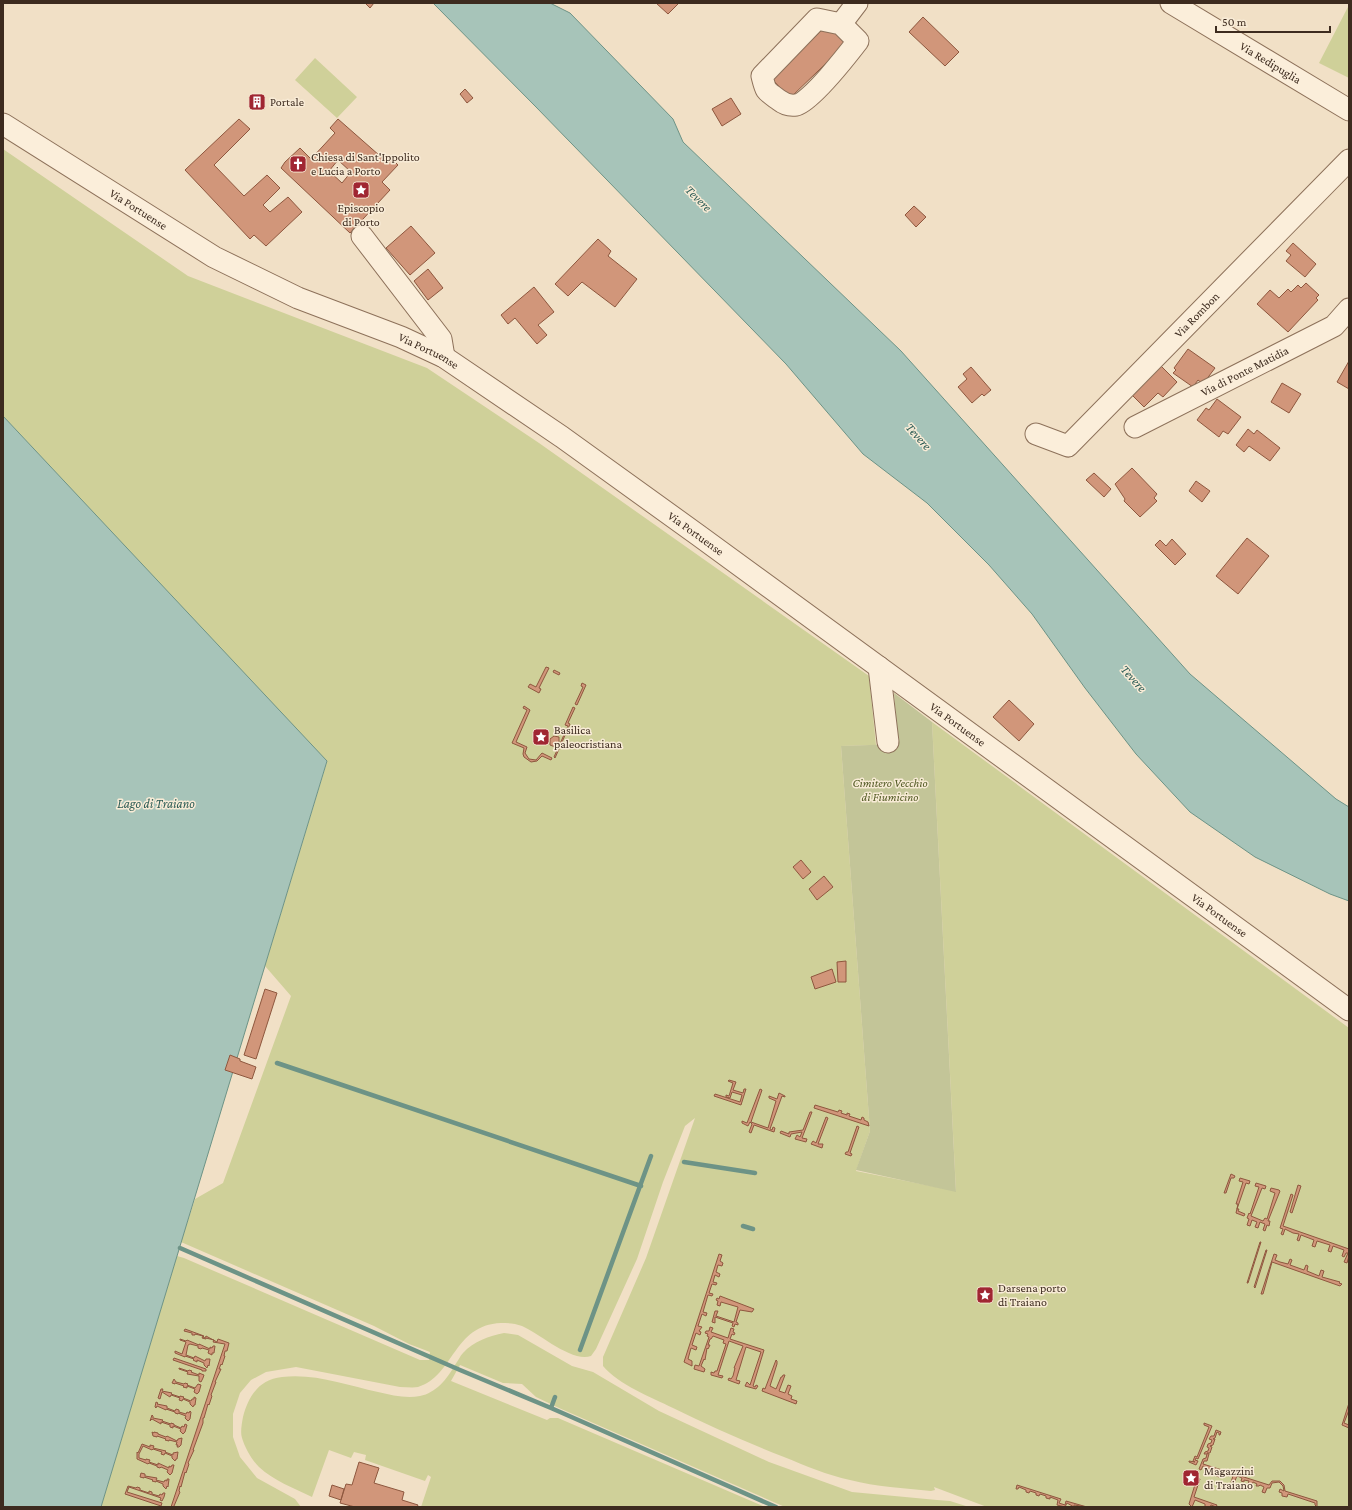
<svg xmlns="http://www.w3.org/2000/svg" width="1352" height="1510" font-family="'Crimson Pro',serif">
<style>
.green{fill:#cfd099}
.cemetery{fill:#c3c598}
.water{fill:#a7c4b9;stroke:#6d9386}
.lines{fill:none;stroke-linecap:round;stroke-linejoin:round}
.stream{stroke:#6d9386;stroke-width:4.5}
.building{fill:#d1967a;stroke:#8e573e;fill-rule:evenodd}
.minor-casing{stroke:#8d715a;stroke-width:23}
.minor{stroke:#fbeeda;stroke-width:21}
.labels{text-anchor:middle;stroke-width:3;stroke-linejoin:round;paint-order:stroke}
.street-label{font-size:12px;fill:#3d2b1f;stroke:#f8ebd6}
.poi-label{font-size:12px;fill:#3d2b1f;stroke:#f8ebd6;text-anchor:start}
.park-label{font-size:12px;font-style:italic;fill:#525a24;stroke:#f8ebd6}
.water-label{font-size:13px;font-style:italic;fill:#2d5d56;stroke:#f8ebd6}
</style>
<rect width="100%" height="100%" fill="#f1e0c6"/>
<path class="green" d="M1349,5V78L1319,63Z
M315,58L357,97L337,118L295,80Z
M3,149L188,276L427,368L539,443L869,676L876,745L841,746L870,1131L856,1171L956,1191L932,722L1349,1028V1507H987L934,1487L935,1490L931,1491C904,1488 876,1487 850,1480C827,1475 806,1466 784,1457C746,1442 709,1426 673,1408C651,1397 619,1385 603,1366V1357L646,1258L695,1118L685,1126L663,1182L637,1259L596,1349L591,1356C572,1363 539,1333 522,1326C515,1323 507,1323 501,1323C453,1325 454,1376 418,1387C413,1388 406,1387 400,1387L296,1367L266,1372L251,1380L240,1393L233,1414V1437L240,1457L257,1478L295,1499L301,1507H101L177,1256L184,1258L420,1360H429L430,1352L409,1344L374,1326L181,1242L195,1199L223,1183L291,996L265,966L327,762L3,416Z
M504,1333L518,1335L572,1366L593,1372L659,1411L769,1462L852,1492L937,1500L950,1501L969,1507H785L559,1408L536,1397L522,1384L503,1383L460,1365L451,1381L547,1420L550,1418H558L765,1507H421L431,1477L428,1475L425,1481L365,1460L366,1455L354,1452L351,1458L329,1450L312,1497C294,1488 274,1481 259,1467C252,1460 245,1448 242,1438C240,1432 242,1423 243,1417C248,1397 259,1379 282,1377C314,1373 347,1385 378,1392C392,1395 406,1399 420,1396C436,1393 447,1379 455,1365C458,1361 460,1356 463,1353C474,1341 489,1336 504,1333Z"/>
<path class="cemetery" d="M894,693L932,722L956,1192L856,1170L870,1131L841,746L898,744Z"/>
<path class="water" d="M433,3H550L570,13L673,119L683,142L901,351L1190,674L1336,799L1349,807V901L1330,894L1255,857L1190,812L1136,754L1085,688L1032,614L989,565L927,503L863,454L786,364L536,107Z
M3,416L327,761L101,1507H3Z"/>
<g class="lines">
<path class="stream" d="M277,1063L641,1186
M684,1162L755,1173
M743,1226L753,1229
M180,1248L460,1370L551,1408L776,1507
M580,1350L651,1156
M551,1408L555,1397"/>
</g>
<path class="building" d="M365,3H374L370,8Z
M656,3H679L668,14Z
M923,17L959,52L945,66L909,32Z
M827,25L846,44L790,98L772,79Z
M465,89L473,98L467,103L460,94Z
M259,98L261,100L255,106L253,104Z
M731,98L741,114L722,126L712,109Z
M239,119L250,129L214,165L244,196L267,175L280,188L263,205L270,212L288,197L302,212L266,246L254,235L250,239L185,170Z
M338,119L388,163L392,159L398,165L382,182L390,190L350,233L281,168L285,162L300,148L311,159L335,133L330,128ZM338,160L351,172L342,183L329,171Z
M914,206L926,217L916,227L905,215Z
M411,226L435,253L410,275L386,248Z
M598,239L611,251L608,256L637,279L615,307L582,282L568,296L555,284Z
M1293,243L1316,264L1305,277L1286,261L1291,255L1286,251Z
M428,269L443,288L428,300L414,281Z
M1306,283L1319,295L1316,298L1318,300L1288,332L1257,304L1270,290L1279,298L1288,289L1291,292L1298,285L1301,288Z
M534,287L554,312L538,325L547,335L537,344L515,318L508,324L501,315Z
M1188,349L1215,368L1203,384L1198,380L1193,387L1173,373L1176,370L1174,368Z
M1349,361V389L1337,382Z
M1159,364L1177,382L1163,397L1158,393L1144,407L1131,394Z
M971,367L991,390L984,396L982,394L972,403L958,387L967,379L963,374Z
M1282,383L1301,394L1289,413L1271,402Z
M1217,399L1241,417L1228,434L1223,431L1219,437L1197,420L1206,408L1209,410Z
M1248,429L1254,434L1257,430L1280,448L1270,461L1249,446L1244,452L1236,445Z
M1132,468L1157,494L1154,498L1157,501L1140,517L1124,501L1125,499L1115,484Z
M1094,473L1111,489L1104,497L1086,480Z
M1196,481L1210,491L1202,502L1189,491Z
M1247,538L1269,556L1238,594L1216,576Z
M1172,539L1186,554L1175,565L1155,545L1160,540L1166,546Z
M546,667L549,668L539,688L541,689L539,693L528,687L530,684L536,687Z
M554,670L560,673L559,675L553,672Z
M582,683L586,685L577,705L575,704L583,687L581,686Z
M1009,700L1034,724L1019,741L993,717Z
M524,706L530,710L516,742L527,747L525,753L529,759L536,760L542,753L552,758L551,760L542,756L537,761L531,762L524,757L523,754L524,748L512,743L527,710L523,708Z
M573,707L575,708L568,723L570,724L555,758L554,757L568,726L565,725Z
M554,736L559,737V743L555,747L550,745V739Z
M801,860L811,872L803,879L793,867Z
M824,876L833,887L817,900L809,889Z
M846,961V982H838L837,962Z
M832,969L836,982L815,989L811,977Z
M265,989L277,993L256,1059L244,1055Z
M230,1055L240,1059V1061L256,1067L252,1079L225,1070Z
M729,1080L736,1082L733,1090L743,1093L744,1089H746L741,1105L714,1096L715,1094L740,1102L742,1095L732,1092L730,1098L726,1097V1095L729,1096L733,1083L728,1081Z
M760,1089L762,1090L751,1122L768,1128L776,1101L769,1098V1096L777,1099L779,1093L785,1096V1097L782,1096L770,1129L772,1130L773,1127L775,1128L774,1132L754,1125L751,1133L749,1132L752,1124L750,1122L748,1126L742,1123V1121L747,1123Z
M815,1105L838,1112L839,1110L842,1111L841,1113L847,1115V1113L850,1114L849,1116L861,1120L862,1117L864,1118V1120L868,1122L869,1126L814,1108Z
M810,1112H812L802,1138L807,1139L806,1142L795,1139L797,1135L800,1137L802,1132L791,1134L790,1137L780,1133L781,1131L789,1134V1132L803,1130Z
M826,1117L828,1118L818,1144H823L822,1148L811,1144L813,1141L816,1143Z
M857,1126L859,1127L850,1153L852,1154L851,1156L845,1154L846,1152H848Z
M1231,1174L1235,1176L1234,1178H1231L1226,1193H1224Z
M1240,1178L1250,1181L1249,1184L1246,1183L1237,1209H1239L1238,1211L1245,1214L1244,1216L1236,1213L1238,1204H1236L1243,1182L1239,1181Z
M1256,1183L1266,1186L1265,1189L1262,1188L1251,1216L1263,1221L1265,1218L1267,1219L1275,1193L1270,1191L1271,1188L1279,1190L1280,1191L1268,1221H1270L1269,1226L1267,1225L1265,1231L1263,1230L1265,1224L1260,1222L1258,1228L1255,1227L1257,1222L1252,1220L1250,1226L1247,1225L1249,1219L1247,1218L1249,1213L1250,1214L1259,1187L1255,1186Z
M1298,1185L1301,1186L1292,1213L1290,1212Z
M1291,1194L1293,1195L1283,1226L1349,1249V1256L1347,1263L1344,1262L1348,1253H1346L1344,1257L1342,1256L1344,1250L1333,1246L1331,1252L1328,1251L1330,1245L1317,1241L1315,1247L1312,1246L1314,1240L1301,1235L1299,1241L1297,1240L1299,1234L1293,1233L1285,1229L1283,1235L1281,1234L1283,1229L1280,1228Z
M1260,1242H1261L1248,1283H1247Z
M1266,1250H1267L1255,1288L1254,1287Z
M719,1254L722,1255L720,1261L723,1263L722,1266L718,1265L716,1272L720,1274L719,1277L715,1275L713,1282L717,1283L716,1285L712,1284L709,1293L713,1294L712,1296L708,1295L703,1312L707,1313L706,1316L702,1314L698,1326L702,1327L699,1331L701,1332L700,1335L696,1333L692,1345L697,1347L696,1350L691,1348L688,1359L692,1361V1366L684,1362Z
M1274,1254L1277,1255L1275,1260L1280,1262L1288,1264L1290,1259L1292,1260L1290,1265L1304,1270L1306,1265L1308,1266L1307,1271L1319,1276L1321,1270L1324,1271L1322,1277L1340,1282L1339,1283L1342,1284L1340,1286L1272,1262L1263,1294H1261Z
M720,1296L754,1309L752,1312L740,1310L736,1322L738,1323V1325L735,1324L734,1327L732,1326L733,1323L715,1317V1323L712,1322L715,1311H718L716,1316L734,1322L738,1307L721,1302L720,1306L717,1305L718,1301L716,1300L717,1298L719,1299Z
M710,1327L713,1328L711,1332L728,1338L731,1328L734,1329L733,1332L735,1333L734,1335L732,1334L730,1339L764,1350L753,1386L755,1387L756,1385L758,1386L756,1389L745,1386L747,1382L750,1385L761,1352L746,1347L736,1380L740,1381L739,1384L728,1380L729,1378L731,1379L733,1376L735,1368H734L743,1346L729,1341L718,1375L723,1376L722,1378L711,1375V1372L714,1373L715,1371H717L726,1344L723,1343L724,1340L713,1336L711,1339H710L708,1345H710L708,1349L707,1348L705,1360L704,1359L701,1366L705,1369L704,1372L694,1369L695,1365L699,1366L709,1337L707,1336L708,1334L705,1333L706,1331H709Z
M185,1329L204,1336L203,1337L205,1338L206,1336L217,1342L218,1339L229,1343L227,1351H225L224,1356H225L222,1365L221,1364L219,1369H221L215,1382H216L211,1395L212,1396L209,1405L208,1404L204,1418H203V1423L193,1450H194L188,1463L189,1464L186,1473L185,1472L181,1487L180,1486L179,1491L180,1492L174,1506L175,1507H171L225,1344L213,1342L214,1340L206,1338V1339L202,1338L203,1336L195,1334V1335H192V1333L184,1331Z
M180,1339L186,1341L187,1340L199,1345V1344L210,1349V1347L212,1348L213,1346H215L214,1353H212V1355L208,1353L209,1350L202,1348L201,1349L198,1348V1346L190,1344L188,1345L186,1355L194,1358L195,1356L205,1361L206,1359H210L209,1366L208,1365L207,1368L204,1365V1363L197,1360V1362L193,1360L194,1359L185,1356V1357L175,1353V1351L182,1354L186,1342L180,1340Z
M174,1358L206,1369V1371H202V1370L173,1360Z
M776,1360L777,1361V1364L770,1386L776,1389L781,1377H782L783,1375H785L779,1391L785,1393L788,1385L791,1386L788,1394L792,1396L791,1399L797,1401L796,1404L762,1391L763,1388L765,1389Z
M179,1368L188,1371L189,1370L192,1371L191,1372L199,1375V1373L204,1375L203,1378L201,1382L199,1381V1376L187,1374L188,1372L179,1369Z
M174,1379L176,1382L184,1384L185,1383L188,1384L187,1385L195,1388L198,1384L201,1385L199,1392L197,1394L194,1392L195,1389L187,1386V1388L183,1387L184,1386L175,1383V1384L172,1383Z
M161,1389H163L162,1391L172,1393L171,1394L180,1397V1396L184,1397L183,1398L191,1401L192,1399H194V1397L196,1398L195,1405H194L193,1407L190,1404V1402L183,1399L182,1401L179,1400L180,1398L171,1395L170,1397L162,1392L160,1399L158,1398Z
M156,1402L158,1403L157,1404L167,1406V1408L175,1411L176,1409L179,1410V1412L186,1414L187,1412L189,1413L190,1411L191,1412L190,1419L188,1421L185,1418L186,1416L178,1413V1414L175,1413V1412L166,1409V1410L157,1406L156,1408L155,1407Z
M1349,1403V1410L1344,1423L1349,1425V1428L1342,1425Z
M152,1415L153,1416V1418L163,1420L162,1421L171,1424V1423L174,1424V1425L181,1428L182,1426L184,1427L185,1424L187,1425L185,1432L183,1434L180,1431L181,1429L173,1426V1428L170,1427V1425L161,1422V1424L152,1419L150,1421Z
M1204,1423L1212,1426L1198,1459L1196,1458L1195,1460L1198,1461L1196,1465L1189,1462V1461L1195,1462L1193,1461L1195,1456L1197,1457L1209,1427L1204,1425Z
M1216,1430L1221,1432L1220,1435H1219V1433L1217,1432L1215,1438L1213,1439H1215L1213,1445L1210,1446L1212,1447L1210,1453H1207L1209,1454L1207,1461H1204L1203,1464L1269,1485L1272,1481H1280L1284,1485L1285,1491L1317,1501V1507L1315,1505V1503L1288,1494L1287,1497L1282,1496V1493L1279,1492L1280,1489L1284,1491L1283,1486L1279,1482L1272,1483L1270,1488H1267L1265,1493L1262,1492L1264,1487L1260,1485L1259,1486H1256L1257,1484L1253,1482L1250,1489L1247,1487L1249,1481L1244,1480V1482L1241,1481L1242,1478L1237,1476L1234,1483L1231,1482L1233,1476L1229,1475V1476L1225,1475L1226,1474L1221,1472L1219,1477L1216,1476L1217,1471H1213L1203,1466L1201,1470L1199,1469L1203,1459L1206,1458L1207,1454H1204L1205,1452L1208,1451L1209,1448L1207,1447L1208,1444L1211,1443L1212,1440L1209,1439L1211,1436H1214Z
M152,1432L154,1433V1432L158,1433V1434L166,1437L167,1436L177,1441L178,1439L182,1438L181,1445L179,1447H177L178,1445H176L177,1442L169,1440V1441L165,1440L166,1439L157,1436V1437L153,1436Z
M142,1444L150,1447V1445L154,1446L153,1448L166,1451L165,1452L173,1455V1453L178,1452L177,1459H176L175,1461L172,1458V1456L165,1453L164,1455L161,1454L162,1452L153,1449L152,1450L143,1446L139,1454V1458L146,1460V1459L150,1460L149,1462L158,1465V1463L169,1468V1466L171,1467L172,1465H174L172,1473L170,1475L167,1472L168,1470L161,1467L160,1468L157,1467V1466L149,1463L148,1464L137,1459V1452L138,1453Z
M359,1462L379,1468L374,1483L404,1492L402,1500L418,1505L417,1507H355L340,1503L346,1484L352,1485Z
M141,1473L145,1474V1476L157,1478L156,1480L164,1482L165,1480L167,1481V1479H169L168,1487L167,1486L166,1489L163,1486V1484L156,1481V1482L152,1481L153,1480L144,1477V1478L140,1477Z
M1197,1478L1200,1479L1194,1497L1217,1505L1216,1507L1211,1505L1210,1507H1205V1504L1195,1500L1192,1507L1189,1504Z
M332,1485L344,1489L341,1500L329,1496Z
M1017,1485L1061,1499L1059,1503L1065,1505L1066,1501L1087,1507L1074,1505V1507L1067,1503L1065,1507L1057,1505L1058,1500L1050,1497V1499L1046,1498V1496L1040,1494L1039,1496L1036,1495V1493L1030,1491L1029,1493L1026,1492V1490L1019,1487L1018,1489H1016Z
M128,1486L136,1488L137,1487L140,1488V1490L149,1493V1491L152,1492V1494L159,1496L160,1494L162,1495L163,1493H165L164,1497L162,1501L160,1500L161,1498L129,1487L127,1492L162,1503L161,1506L125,1494Z"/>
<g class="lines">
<g class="minor-casing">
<g id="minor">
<path id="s1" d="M1171,3L1349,110"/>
<path d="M817,19L841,24L858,41C848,54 810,103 796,105C789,106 784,104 779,100C765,90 766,92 762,76Z"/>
<path d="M841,24L857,3"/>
<path id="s2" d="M3,124L214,257L298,298L401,337L444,357L562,437L698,535L1349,1010"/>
<path d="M362,236L441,339L444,357"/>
<path id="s3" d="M1135,427L1334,326L1349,309"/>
<path id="s4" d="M1036,434L1068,446L1349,160"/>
<path d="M879,667L888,742"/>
</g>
</g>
<use href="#minor" class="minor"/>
</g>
<defs>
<g id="building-square" transform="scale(0.9)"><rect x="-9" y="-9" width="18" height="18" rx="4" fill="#a02632" stroke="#f8ebd6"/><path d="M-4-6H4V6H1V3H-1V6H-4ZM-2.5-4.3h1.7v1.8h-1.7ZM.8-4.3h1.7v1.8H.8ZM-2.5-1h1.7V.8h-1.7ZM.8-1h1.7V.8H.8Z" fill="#fff"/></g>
<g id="church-square" transform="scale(0.9)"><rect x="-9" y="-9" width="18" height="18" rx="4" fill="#a02632" stroke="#f8ebd6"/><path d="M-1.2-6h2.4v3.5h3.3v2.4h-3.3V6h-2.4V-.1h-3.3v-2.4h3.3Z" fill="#fff"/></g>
<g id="sight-square" transform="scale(0.9)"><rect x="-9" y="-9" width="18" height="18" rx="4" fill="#a02632" stroke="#f8ebd6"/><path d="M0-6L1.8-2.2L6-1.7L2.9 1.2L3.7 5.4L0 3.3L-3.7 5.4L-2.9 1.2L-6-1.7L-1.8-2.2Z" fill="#fff"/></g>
</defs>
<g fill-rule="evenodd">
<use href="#building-square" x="257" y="102"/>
<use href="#church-square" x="298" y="164"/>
<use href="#sight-square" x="361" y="190"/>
<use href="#sight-square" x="541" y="737"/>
<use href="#sight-square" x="985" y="1295"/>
<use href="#sight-square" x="1191" y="1478"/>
</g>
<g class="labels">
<g class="street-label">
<text dy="4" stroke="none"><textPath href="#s1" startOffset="116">Via Redipuglia</textPath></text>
<text dy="4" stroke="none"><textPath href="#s2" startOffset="160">Via Portuense</textPath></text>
<text dy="4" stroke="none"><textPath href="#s4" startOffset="218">Via Rombon</textPath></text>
<text dy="4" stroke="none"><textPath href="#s2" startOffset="484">Via Portuense</textPath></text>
<text dy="4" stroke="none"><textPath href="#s3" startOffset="123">Via di Ponte Matidia</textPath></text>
<text dy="4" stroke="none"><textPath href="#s2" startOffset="808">Via Portuense</textPath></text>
<text dy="4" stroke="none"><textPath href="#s2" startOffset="1132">Via Portuense</textPath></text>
<text dy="4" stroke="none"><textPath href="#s2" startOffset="1456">Via Portuense</textPath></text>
</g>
<g class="poi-label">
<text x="270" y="106">Portale</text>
<text x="311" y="161">Chiesa di Sant'Ippolito<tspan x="311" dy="14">e Lucia a Porto</tspan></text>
<text x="361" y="212" text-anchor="middle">Episcopio<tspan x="361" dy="14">di Porto</tspan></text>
<text x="554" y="734">Basilica<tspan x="554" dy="14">paleocristiana</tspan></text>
<text x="998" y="1292">Darsena porto<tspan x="998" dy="14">di Traiano</tspan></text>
<text x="1204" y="1475">Magazzini<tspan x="1204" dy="14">di Traiano</tspan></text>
</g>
<g class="park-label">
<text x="890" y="787">Cimitero Vecchio<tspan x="890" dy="14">di Fiumicino</tspan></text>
</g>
<g class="water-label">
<text transform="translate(699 198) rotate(45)" y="5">Tevere</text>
<text transform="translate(919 436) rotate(48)" y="5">Tevere</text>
<text transform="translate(1134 678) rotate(48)" y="5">Tevere</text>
<text x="156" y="808">Lago di Traiano</text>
</g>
</g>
<rect width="1352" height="1510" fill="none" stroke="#3d2b1f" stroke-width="8"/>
<path d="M1216 26v6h114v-6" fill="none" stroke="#3d2b1f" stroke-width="2"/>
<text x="1222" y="26" font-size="12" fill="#3d2b1f" stroke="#f8ebd6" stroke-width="3" paint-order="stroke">50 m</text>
</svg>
